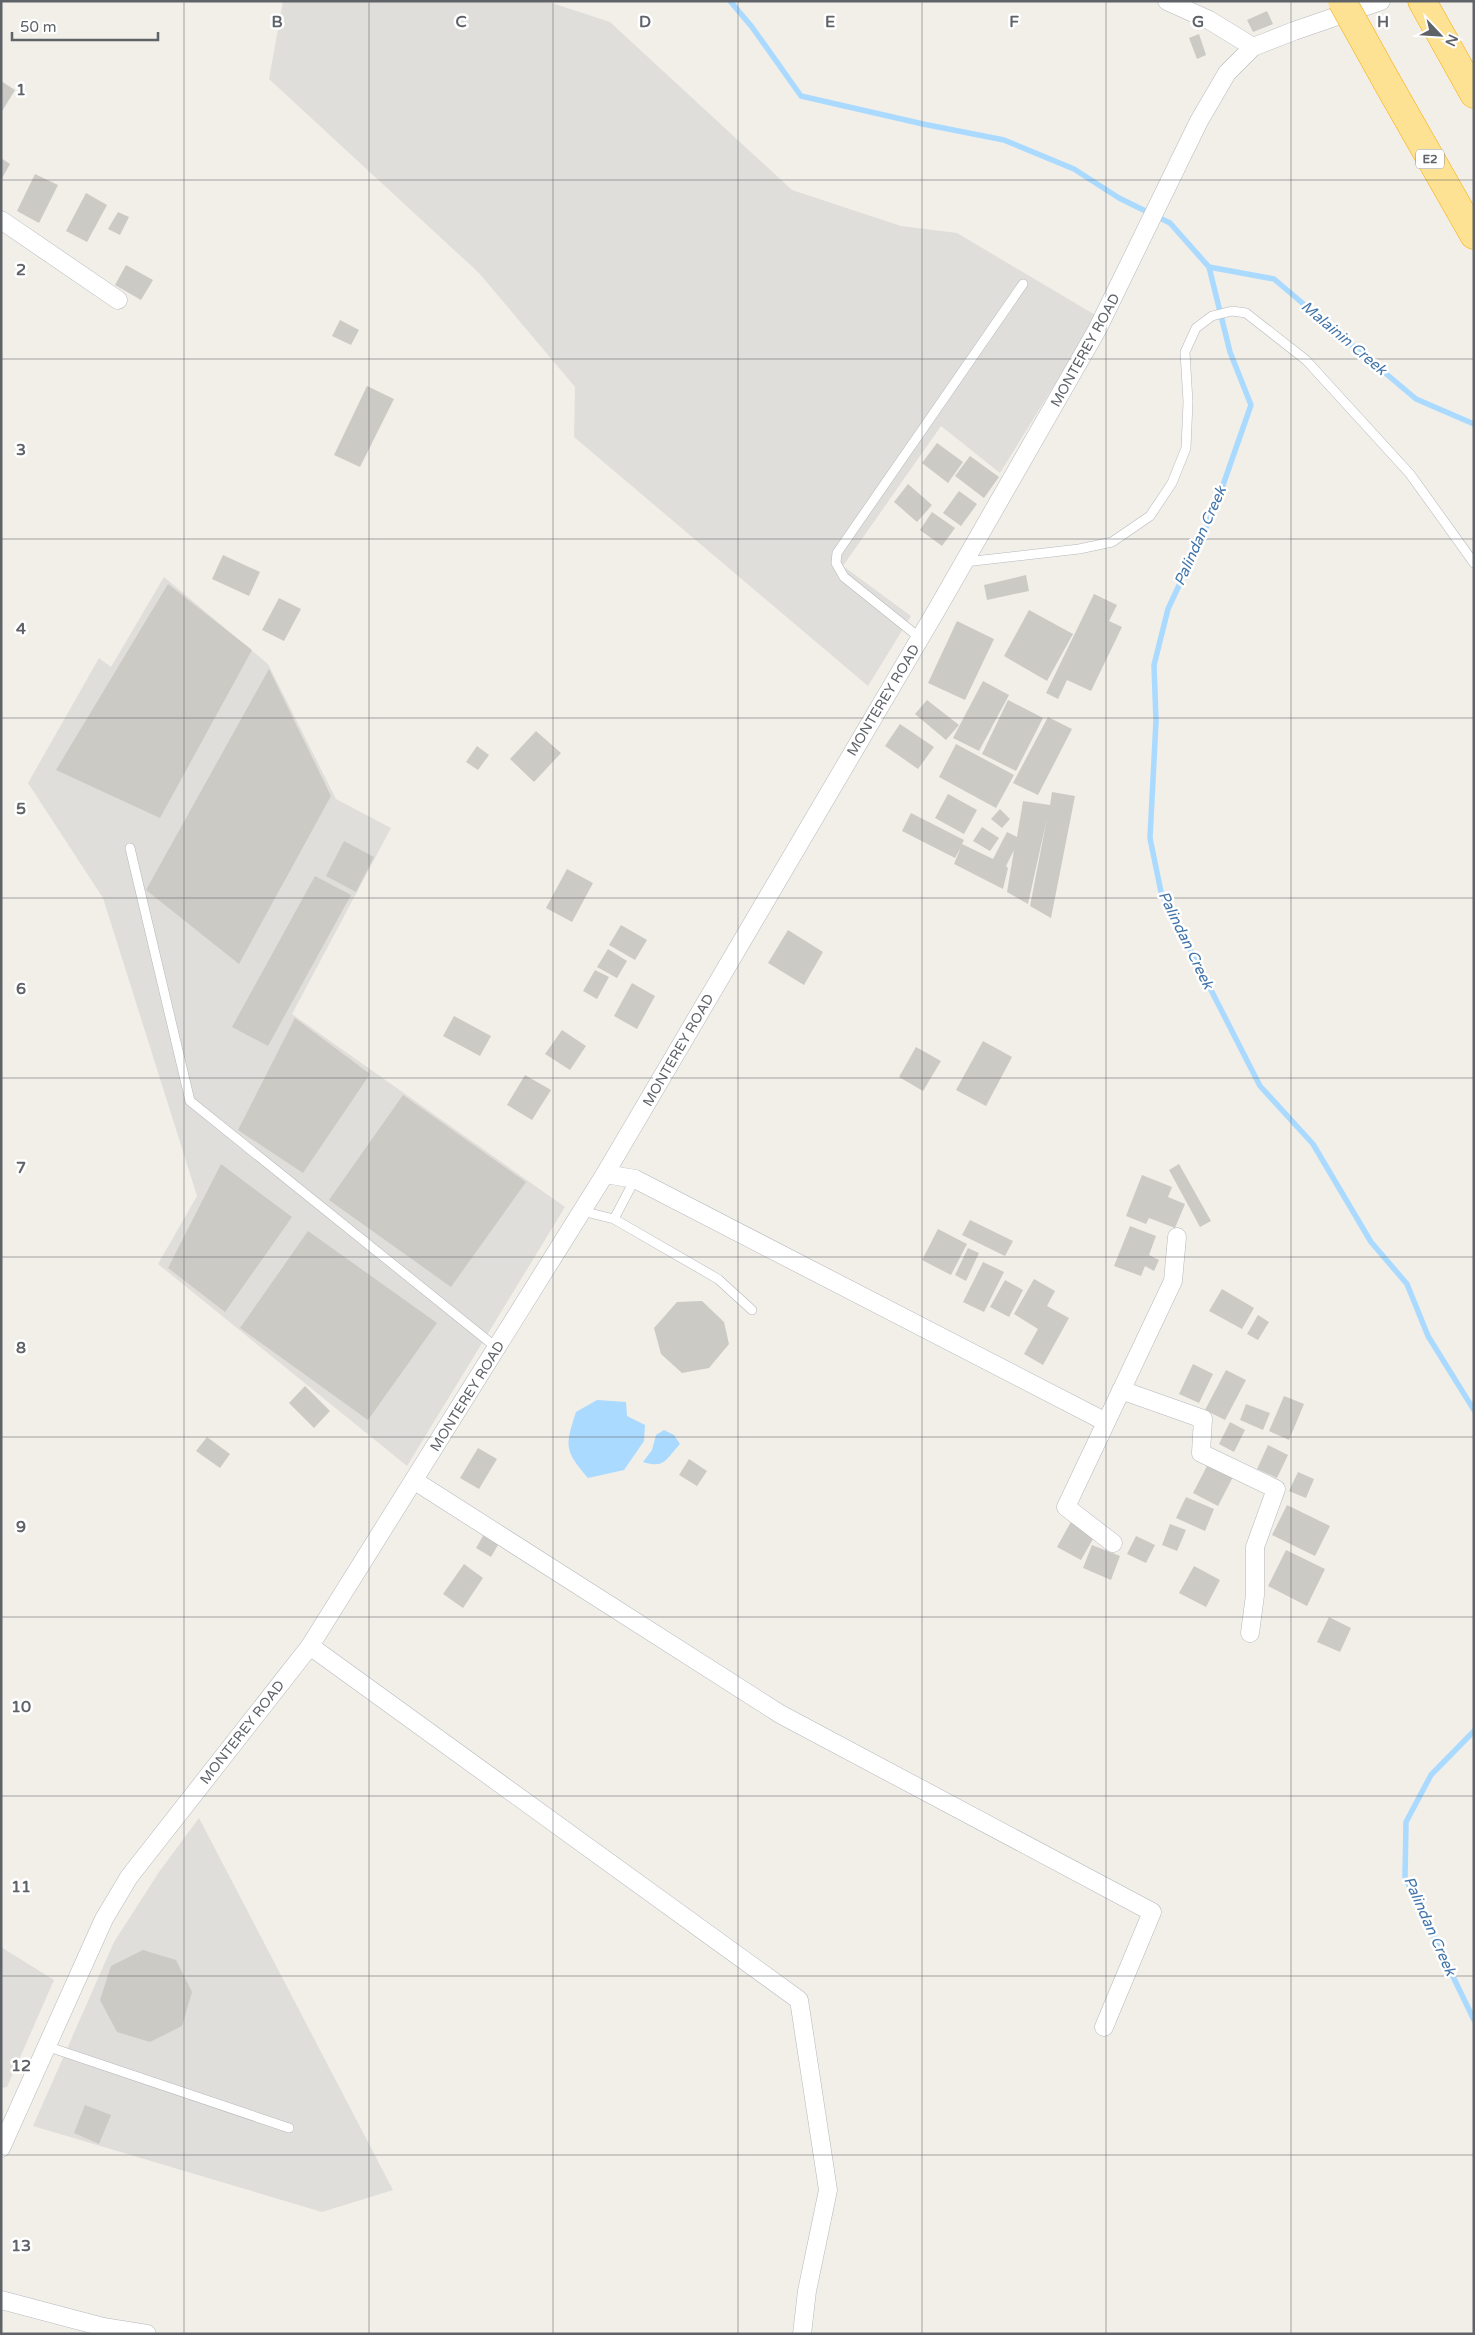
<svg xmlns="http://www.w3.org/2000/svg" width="1475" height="2335" font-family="'Varela Round',sans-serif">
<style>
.industrial{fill:#e0deda}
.water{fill:#aadaff}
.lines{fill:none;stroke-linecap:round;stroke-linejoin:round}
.stream{stroke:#aadaff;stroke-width:5.5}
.building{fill:#cccac5}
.lane-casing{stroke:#b5b8bc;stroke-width:10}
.street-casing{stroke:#b5b8bc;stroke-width:19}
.highway-casing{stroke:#f9ab00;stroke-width:29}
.lane{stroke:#fff;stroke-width:9}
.street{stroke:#fff;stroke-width:18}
.highway{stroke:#fde293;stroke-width:28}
.highway-bridge-casing{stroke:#f9ab00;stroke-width:29;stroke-linecap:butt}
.highway-bridge{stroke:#fde293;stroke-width:28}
.grid{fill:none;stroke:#5f6368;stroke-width:1;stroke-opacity:0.55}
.labels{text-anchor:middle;stroke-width:5;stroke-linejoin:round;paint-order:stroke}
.shield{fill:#fff;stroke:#8f9295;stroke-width:1}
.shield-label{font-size:12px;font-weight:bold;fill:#5f6368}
.street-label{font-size:14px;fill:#5f6368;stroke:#fff}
.water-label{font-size:15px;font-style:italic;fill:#4174aa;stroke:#fff}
.grid-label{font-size:16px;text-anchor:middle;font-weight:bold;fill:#5f6368;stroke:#fff;stroke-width:5;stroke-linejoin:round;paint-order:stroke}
</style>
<rect width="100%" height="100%" fill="#f1efe8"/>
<path class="industrial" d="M283,1H546L610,22L792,190L901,226L957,233L1097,316L1000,473L941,426L843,566L911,616L868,686L574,437L575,387L479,273L269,79Z
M164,577L268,664L336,799L391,828L292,1014L565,1207L407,1466L158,1264L197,1196L103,898L28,783L99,658L111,667Z
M199,1818L393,2190L322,2212L33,2126L114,1942L159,1872Z
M1,1947L54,1980L7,2087L1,2088Z"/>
<path class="water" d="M597,1400L626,1402L627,1416L645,1425L644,1441L624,1470L588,1478C564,1450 565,1446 576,1412Z
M664,1430L674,1435L680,1444C666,1459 665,1469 643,1462L652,1450L656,1435Z"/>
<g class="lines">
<path class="stream" d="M730,1L752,27L801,96L923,124L1004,140L1074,169L1119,198L1170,223L1209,267L1230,352L1251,405L1215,508L1168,609L1154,665L1156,721L1150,838L1161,892L1260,1086L1313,1144L1371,1242L1407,1284L1428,1336L1474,1410
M1209,267L1274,279L1416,399L1474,424
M1474,1731L1431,1775L1406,1822L1405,1877L1474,2020"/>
</g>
<path class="building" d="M1267,11L1273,24L1253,32L1247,20Z
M1199,34L1206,55L1197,59L1189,38Z
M1,81L15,90L1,113Z
M1,158L10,164L1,180Z
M35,174L58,185L39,223L17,211Z
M86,193L107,205L87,242L66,231Z
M118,212L129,217L120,235L108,229Z
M126,265L153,280L141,300L115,285Z
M340,320L359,330L351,345L332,336Z
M367,386L394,399L360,467L334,455Z
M937,443L963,462L948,483L922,463Z
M970,456L999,477L984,498L955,476Z
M908,484L932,505L917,522L894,502Z
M959,491L977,504L961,526L943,513Z
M932,512L955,528L942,546L920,530Z
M223,555L260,572L249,596L212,579Z
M1026,575L1029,591L987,600L984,585Z
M168,584L252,650L160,818L56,770Z
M1094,594L1117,605L1109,621L1122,627L1091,691L1067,680L1058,699L1046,693Z
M279,598L301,609L284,641L262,630Z
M1029,610L1073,634L1047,681L1004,656Z
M957,621L994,639L965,700L928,683Z
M269,669L331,796L239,964L146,890Z
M983,681L1009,695L979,751L953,738Z
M927,700L959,725L946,740L915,714Z
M1008,700L1043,718L1016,771L982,754Z
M1048,717L1072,729L1038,795L1013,783Z
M900,724L934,747L918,769L885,746Z
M536,731L561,753L534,782L510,759Z
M956,744L1014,775L996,808L939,777Z
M477,746L489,755L478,770L466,762Z
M1052,792L1075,796L1051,918L1030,906L1047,818L1028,904L1007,892L1014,850L1006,866L1008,868L1003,889L954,864L961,847L955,858L902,831L911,813L964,840L962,844L993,859L1007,832L1017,837L1023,801L1050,805Z
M948,794L977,810L964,834L935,818Z
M1000,809L1010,819L1002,828L991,819Z
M982,827L999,838L990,851L973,841Z
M344,841L374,857L356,892L326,876Z
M567,869L593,883L572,922L546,908Z
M315,876L351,895L268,1046L232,1027Z
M621,925L647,940L635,960L609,945Z
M788,930L823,952L804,985L768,963Z
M608,949L627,961L617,978L597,967Z
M595,970L609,977L597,999L583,991Z
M632,983L655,996L637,1029L614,1016Z
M454,1016L491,1036L480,1056L443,1036Z
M295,1018L370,1074L303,1173L238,1130Z
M562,1030L586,1046L570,1070L545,1054Z
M983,1041L1012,1057L986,1106L956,1090Z
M916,1047L941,1061L923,1091L899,1077Z
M525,1075L551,1090L532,1120L507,1105Z
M403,1095L526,1182L451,1287L329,1200Z
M221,1164L292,1217L225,1312L168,1268Z
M1179,1164L1211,1221L1200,1227L1169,1170Z
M1142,1175L1172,1187L1168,1197L1185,1204L1175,1228L1149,1218L1146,1224L1126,1216Z
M970,1220L1013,1241L1005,1256L962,1235Z
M1130,1226L1156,1236L1149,1255L1159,1260L1154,1271L1145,1266L1141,1276L1114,1266Z
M938,1229L967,1244L951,1275L922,1260Z
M308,1231L437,1323L368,1420L240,1328Z
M968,1248L979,1253L966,1281L955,1275Z
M983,1262L1004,1272L984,1312L963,1302Z
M1034,1279L1055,1291L1047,1306L1069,1318L1043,1365L1024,1354L1038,1329L1014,1314Z
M1005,1280L1023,1290L1009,1317L990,1307Z
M1222,1289L1254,1308L1242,1329L1209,1311Z
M702,1301L724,1322L729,1344L709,1368L682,1373L661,1354L654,1328L677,1302Z
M1258,1315L1269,1322L1258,1340L1247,1334Z
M1193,1364L1213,1374L1199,1403L1179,1394Z
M1226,1370L1246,1380L1225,1420L1205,1410Z
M305,1386L330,1411L314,1428L289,1403Z
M1284,1396L1304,1404L1289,1440L1269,1431Z
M1246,1404L1270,1413L1263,1430L1240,1420Z
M1230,1422L1245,1430L1234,1452L1219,1444Z
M207,1437L230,1454L220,1468L196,1451Z
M1268,1445L1288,1455L1277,1478L1257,1469Z
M478,1448L497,1459L479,1489L460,1478Z
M689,1459L707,1471L697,1486L679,1475Z
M1208,1464L1233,1477L1218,1506L1193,1493Z
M1298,1472L1314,1479L1306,1498L1289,1491Z
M1186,1497L1214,1509L1205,1531L1176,1518Z
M1287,1505L1330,1526L1315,1556L1272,1535Z
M1073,1518L1097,1532L1081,1560L1057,1547Z
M1170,1524L1186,1530L1177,1551L1162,1545Z
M487,1529L502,1538L491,1557L476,1548Z
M1136,1536L1155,1545L1146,1563L1127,1554Z
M1092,1545L1120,1556L1111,1580L1083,1568Z
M1286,1550L1325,1569L1307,1606L1268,1586Z
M464,1564L483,1578L463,1608L443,1594Z
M1194,1566L1220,1580L1206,1607L1179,1593Z
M1329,1617L1351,1628L1340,1652L1317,1642Z
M143,1950L176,1960L192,1992L182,2026L150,2042L117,2032L100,2000L111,1966Z
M85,2105L111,2115L99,2144L74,2133Z"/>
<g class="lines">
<g class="lane-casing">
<path id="lane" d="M965,562L1079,549L1112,542L1150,516L1172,483L1186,448L1188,402L1185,352L1196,328L1212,316L1232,311L1246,313L1306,360L1410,474L1474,563
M920,638L844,577L836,563L837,553L1023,284
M130,848L190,1101L497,1348
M582,1211L614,1219L718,1279L752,1310
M614,1219L635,1179
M46,2046L289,2128"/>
</g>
<g class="street-casing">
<path id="street" d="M1167,1L1209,20L1253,47
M1,220L118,300
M605,1174L635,1179L1106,1422
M1121,1390L1203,1419L1201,1453L1276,1489L1255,1547V1595L1250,1633
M415,1481L780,1714L1152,1912L1104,2027
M1113,1543L1066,1507L1173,1281L1177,1237
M310,1646L799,2000L828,2190L807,2291L802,2334
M1,2148L104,1919L129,1877L310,1646L605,1174L936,611L1097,330L1199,121L1227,73L1253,47L1294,31L1381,1
M1,2300L103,2327L147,2334"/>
</g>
<g class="highway-casing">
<path id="highway" d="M1422,1L1474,94
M1387,82L1474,235"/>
</g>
<use href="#lane" class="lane"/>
<use href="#street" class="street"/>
<use href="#highway" class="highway"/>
<g class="highway-bridge-casing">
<path id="highway-bridge" d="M1342,1L1387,82"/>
</g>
<use href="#highway-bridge" class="highway-bridge"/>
</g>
<path class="grid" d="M184,1V2334M369,1V2334M553,1V2334M738,1V2334M922,1V2334M1106,1V2334M1291,1V2334M1,180H1474M1,359H1474M1,539H1474M1,718H1474M1,898H1474M1,1078H1474M1,1257H1474M1,1437H1474M1,1617H1474M1,1796H1474M1,1976H1474M1,2155H1474"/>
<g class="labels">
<rect class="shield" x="1416" y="149.5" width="28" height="19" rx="4"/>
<g class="shield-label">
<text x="1430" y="163">E2</text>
</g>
<g class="street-label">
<text transform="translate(1085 350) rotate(-61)" y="5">MONTEREY ROAD</text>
<text transform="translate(883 700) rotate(-59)" y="5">MONTEREY ROAD</text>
<text transform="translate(678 1050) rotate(-60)" y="5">MONTEREY ROAD</text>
<text transform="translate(467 1396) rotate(-58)" y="5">MONTEREY ROAD</text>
<text transform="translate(242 1732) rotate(-52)" y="5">MONTEREY ROAD</text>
</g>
<g class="water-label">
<text transform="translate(1344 338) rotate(40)" y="5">Malainin Creek</text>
<text transform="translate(1200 536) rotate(-66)" y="5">Palindan Creek</text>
<text transform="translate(1186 940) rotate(64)" y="5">Palindan Creek</text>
<text transform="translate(1430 1926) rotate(66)" y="5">Palindan Creek</text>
</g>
</g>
<g class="grid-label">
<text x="277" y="27">B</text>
<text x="461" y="27">C</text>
<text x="645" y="27">D</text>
<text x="830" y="27">E</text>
<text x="1014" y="27">F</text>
<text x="1198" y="27">G</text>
<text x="1383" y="27">H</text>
<text x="21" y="95">1</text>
<text x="21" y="275">2</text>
<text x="21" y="455">3</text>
<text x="21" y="634">4</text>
<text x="21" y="814">5</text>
<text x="21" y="994">6</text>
<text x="21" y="1173">7</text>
<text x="21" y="1353">8</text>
<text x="21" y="1532">9</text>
<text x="21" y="1712">10</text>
<text x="21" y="1892">11</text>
<text x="21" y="2071">12</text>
<text x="21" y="2251">13</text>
</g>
<rect width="1475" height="2335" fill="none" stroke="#5f6368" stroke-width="5"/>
<g transform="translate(1440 35) rotate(115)" stroke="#ffffff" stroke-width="4" paint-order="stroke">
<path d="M0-4L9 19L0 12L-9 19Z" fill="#5f6368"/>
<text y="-8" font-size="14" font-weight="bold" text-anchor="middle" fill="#5f6368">N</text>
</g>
<path d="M12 32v8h146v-8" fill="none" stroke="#5f6368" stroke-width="2.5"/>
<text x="20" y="32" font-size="15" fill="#5f6368" stroke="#ffffff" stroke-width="4" paint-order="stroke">50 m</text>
</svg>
